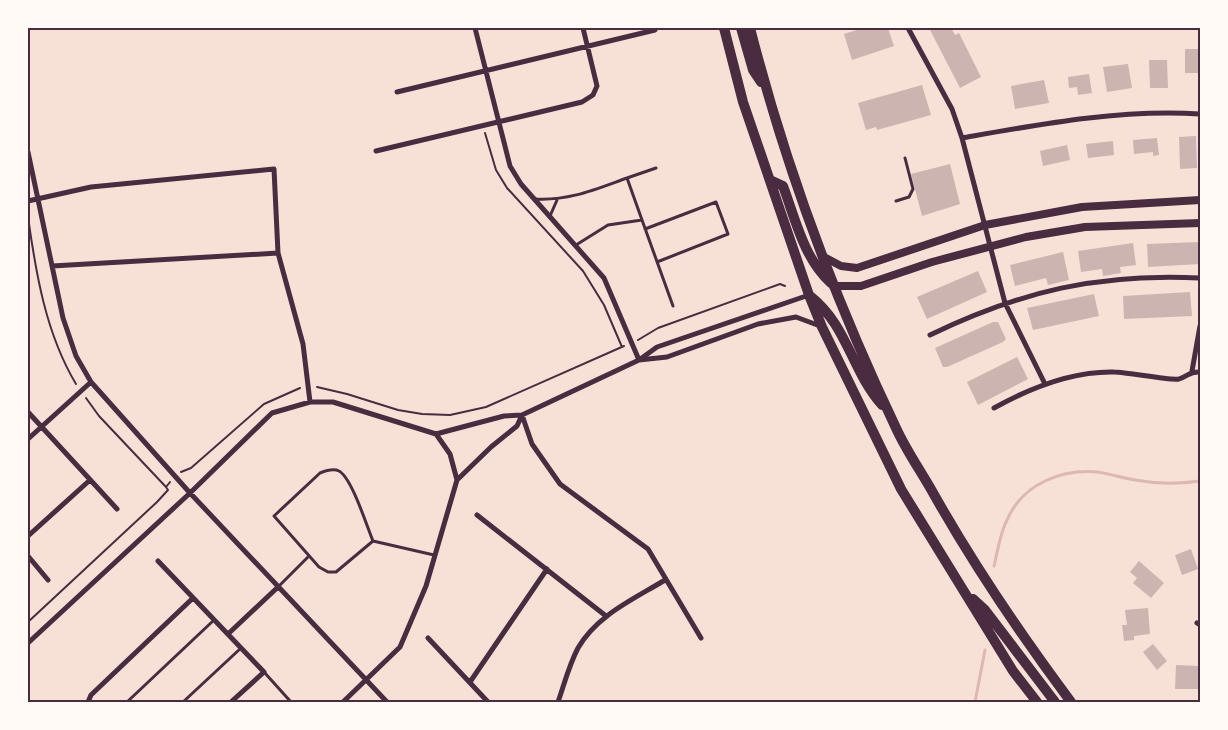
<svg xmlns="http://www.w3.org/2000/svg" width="1228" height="730" font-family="'Varela Round',sans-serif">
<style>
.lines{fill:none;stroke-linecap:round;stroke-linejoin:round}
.stream{stroke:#dcb8b0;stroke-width:3}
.building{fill:#ccb4b1}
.path{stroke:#4a2c40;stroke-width:2}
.service{stroke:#4a2c40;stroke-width:3}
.minor{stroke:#4a2c40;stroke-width:5}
.tertiary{stroke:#4a2c40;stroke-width:8}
.trunk{stroke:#4a2c40;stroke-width:10}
.neatline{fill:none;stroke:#4a2c40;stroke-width:2}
</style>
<rect width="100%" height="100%" fill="#f7e1d7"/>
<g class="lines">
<path class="stream" d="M994,566C998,550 1000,532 1008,518C1024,483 1062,469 1098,472C1110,474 1123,478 1135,480C1157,484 1179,484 1200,481
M975,702L985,650"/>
</g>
<path class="building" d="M863,28H888L894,46L852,60L844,34Z
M929,28H951L955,35L959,33L981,77L960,88Z
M1185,49H1199V73H1185Z
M1149,60H1167L1168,88H1150Z
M1128,64L1132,88L1107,92L1103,67Z
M1089,74L1092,93L1078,95L1077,87L1069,88L1068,77Z
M1044,80L1049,103L1015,109L1011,86Z
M922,85L931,115L877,130L876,127L866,130L858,103Z
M1196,136L1197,168L1180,169L1179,137Z
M1157,138L1159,155L1153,156V152L1134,154L1133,140Z
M1113,141L1114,155L1088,158L1086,144Z
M1067,145L1070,160L1043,166L1040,151Z
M950,164L960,204L922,216L911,174Z
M1200,242V264L1148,267L1147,244Z
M1133,243L1136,265L1120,267L1121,273L1103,276L1102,269L1081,272L1078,251Z
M1063,252L1069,280L1048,285L1046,278L1015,286L1010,265Z
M978,271L987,292L927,319L917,297Z
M1190,292L1192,316L1124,319L1123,296Z
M1094,294L1099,316L1033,330L1027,308Z
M993,322H998L1006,339L1003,342L947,367H943L935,348Z
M1017,357L1028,379L978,405L967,382Z
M1191,549L1198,569L1182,575L1175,555Z
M1139,561L1164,583L1151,598L1133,583L1137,578L1130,572Z
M1148,608L1150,634L1134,636V640L1124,641L1122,625H1127L1125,610Z
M1153,644L1167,661L1157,670L1143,652Z
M1176,665L1200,666V689H1175Z"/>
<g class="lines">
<path class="path" d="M485,133L496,170L507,188L583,271L604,305L622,347
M28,217C36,274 46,334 76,384
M638,340L658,328L780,284L785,286
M317,387L347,394L398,410L422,414L450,415L486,407L624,346
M86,398L99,416L166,487
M181,472L191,468L264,404L300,388
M28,622L157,502L168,490L166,487L170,482"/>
<path class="service" d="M535,199C569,201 596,189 627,178
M896,201L909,197L913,189L905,158
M550,216L557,200
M642,220L627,178L656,168
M645,229L716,202L728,234L657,262
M576,245L608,225L642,220L673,306
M373,541L336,572H328L319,567L274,516L320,473C325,471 333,468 339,471C352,478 367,527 373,541L434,555
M278,587L309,556
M264,672L291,702
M127,702L214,620
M183,702L241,648"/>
<path class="minor" d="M475,28L510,166L521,184L604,278L639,360
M908,28L952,109L962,138L1005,303L1045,384
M397,92L655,30
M962,138C1041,124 1120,109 1200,114
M376,151L582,102L593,95L597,86L583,28
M28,152L63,318L76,356L91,382L190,493L387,702
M28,201L91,187L274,169L278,253L303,344L310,402
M52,266L278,253
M930,335C1021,291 1099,273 1200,278
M639,360L667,357L758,324L796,317L820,326
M1192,371L1200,326
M994,408C1030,388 1072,371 1114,372C1128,372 1170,381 1179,379C1188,376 1190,371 1200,372
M28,412L117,509
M522,415L532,444L560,484L648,549L701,638
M436,434L450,454L457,480
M28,439L91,382
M477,515L606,616
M28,536L90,480
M28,556L48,580
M158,561L264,672L231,702
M1197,623L1200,625
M228,634L278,587
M428,638L488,702
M28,643L190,493L272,413L310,402H333L436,434L504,416L522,415L639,360L657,347L809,295
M470,682L547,569
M88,702L91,695L193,598
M343,702L400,647L426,586L457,480L491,447L517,426L522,415
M558,702C564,685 569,665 578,648C597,615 634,599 665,580"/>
<path class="tertiary" d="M822,256L841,266L857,268L985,225L1082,207L1200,200
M833,286H861L932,262L1026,237L1085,227L1200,223"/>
<path class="trunk" d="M724,28L743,102L809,295L822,327L901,489L1013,671L1037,702
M741,28L753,70L761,82
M750,28C785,165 835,300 896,428C906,450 920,470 932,491C973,564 1021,635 1071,702
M770,180L783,186C795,218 804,259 831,283
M810,296C848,326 851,370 882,405
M973,599L985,610L1055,702"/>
</g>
<rect width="1228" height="730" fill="none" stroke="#fffaf5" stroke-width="58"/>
<rect x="29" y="29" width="1170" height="672" class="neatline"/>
</svg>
